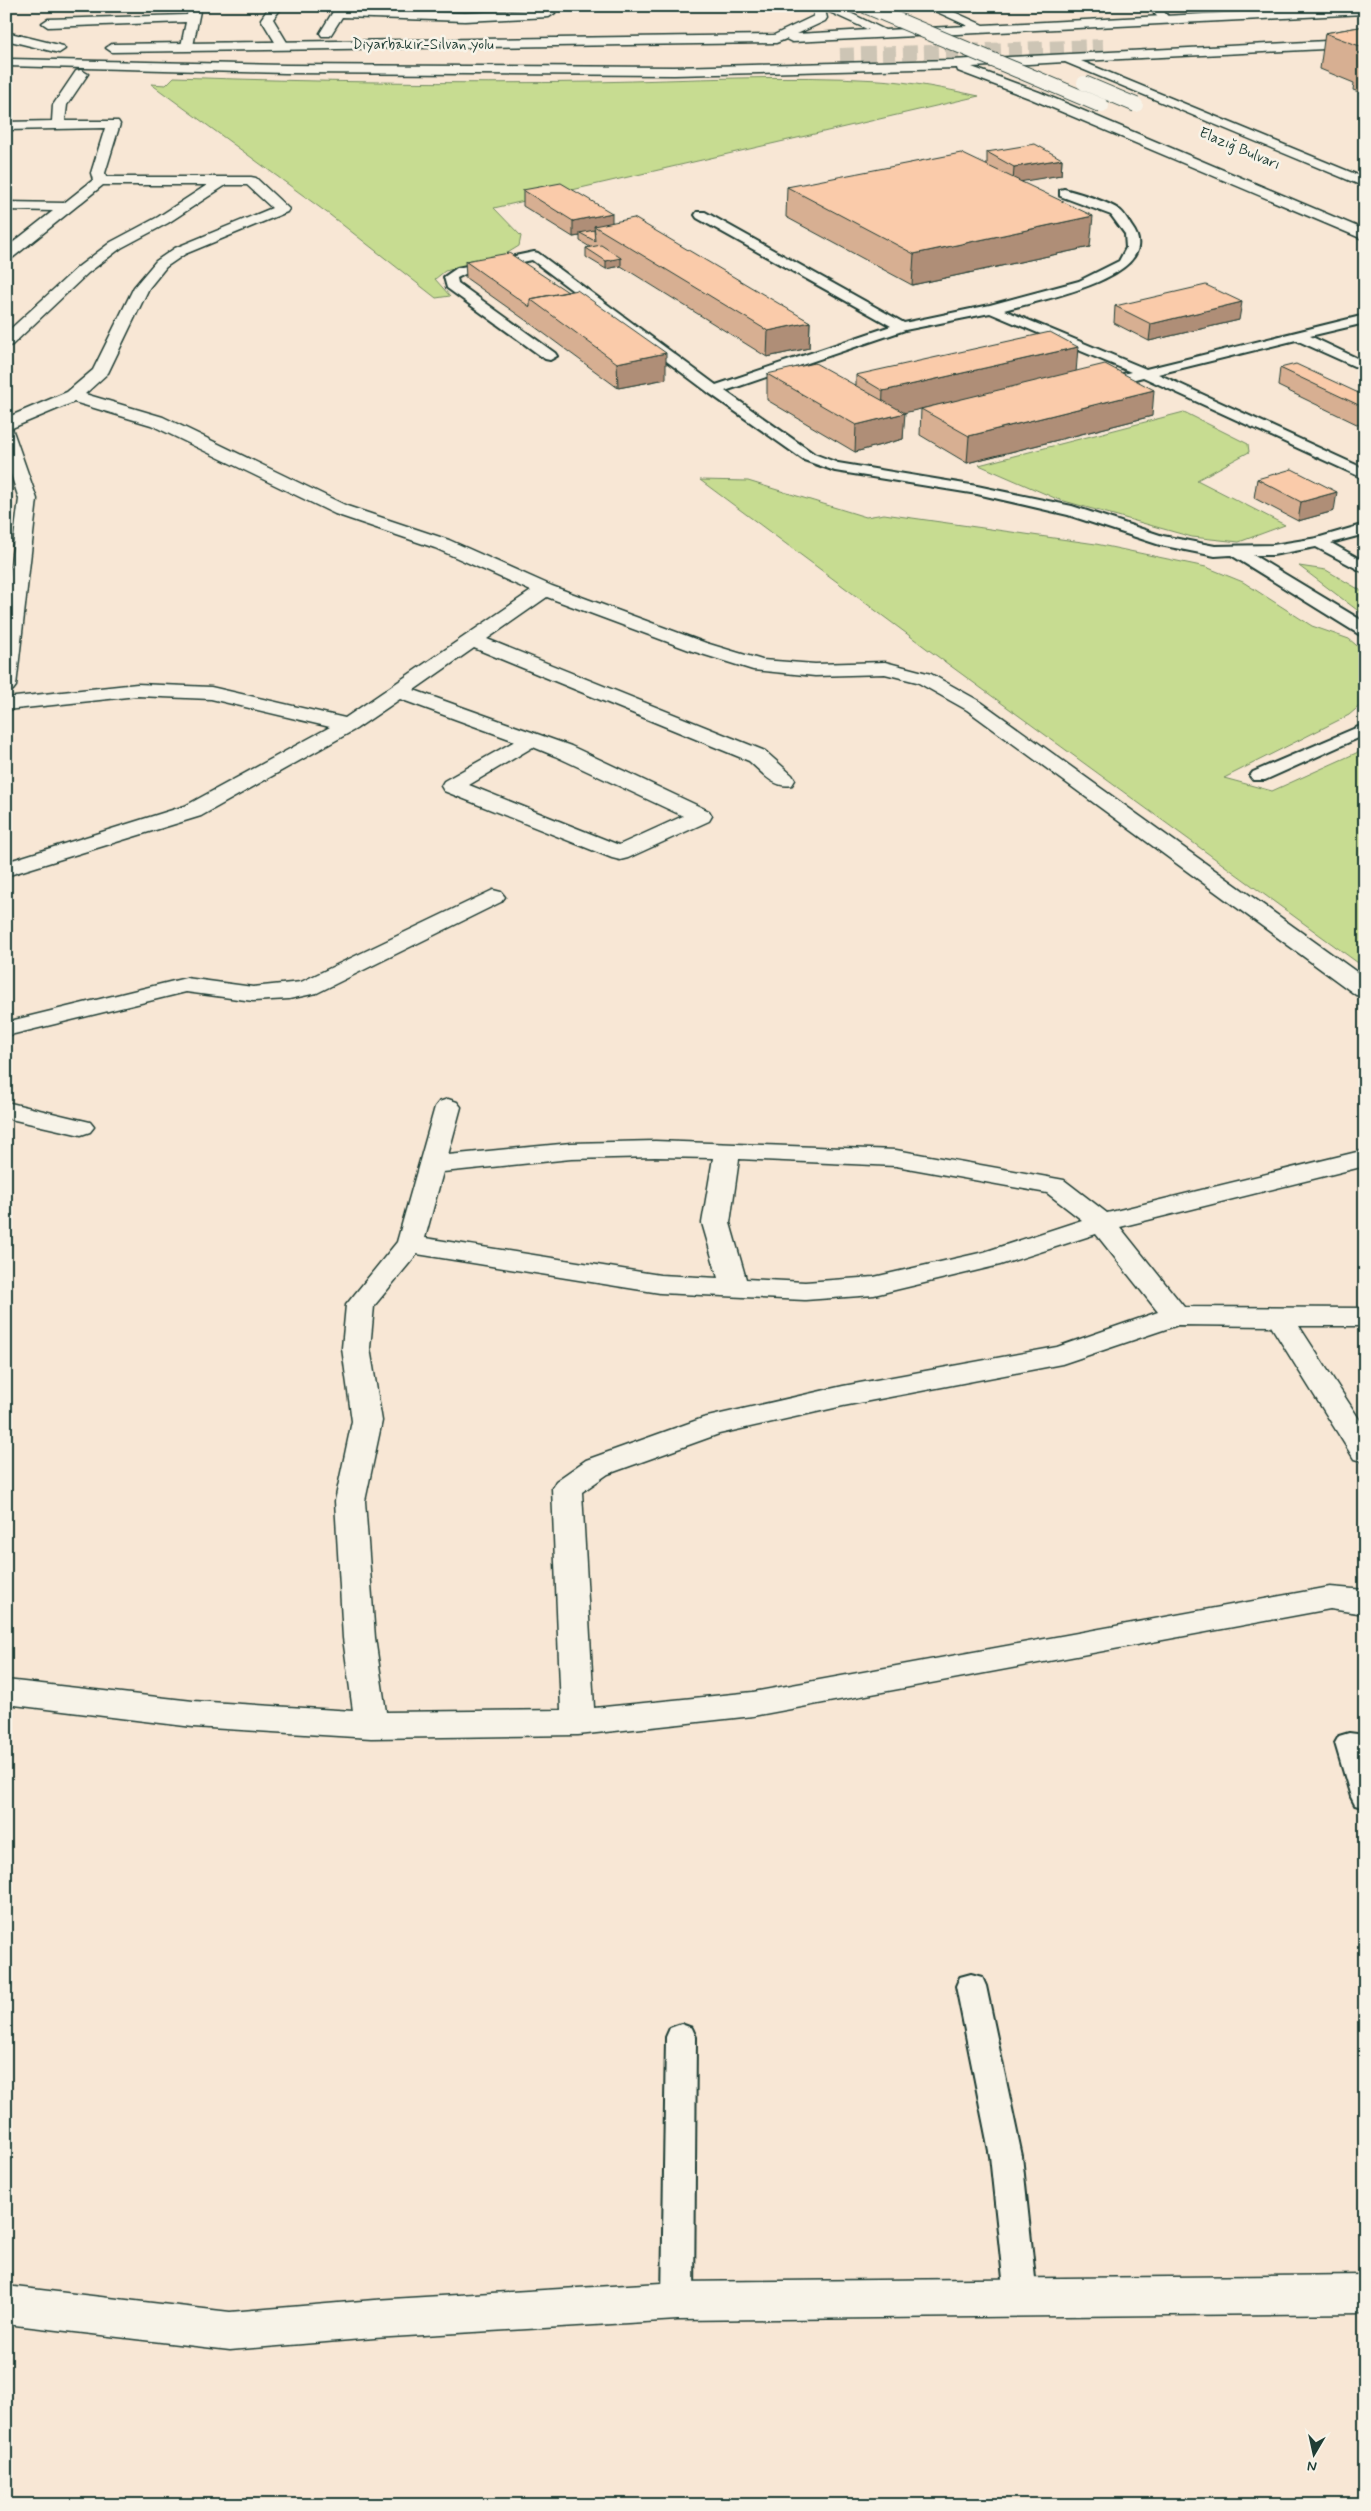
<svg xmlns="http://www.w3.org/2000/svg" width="1371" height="2511" font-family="Mynerve,sans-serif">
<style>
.green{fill:#c7dc91;stroke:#738c62}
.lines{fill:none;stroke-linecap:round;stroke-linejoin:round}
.highway-tunnel{stroke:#cdc5b5;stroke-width:14;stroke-dasharray:14 7;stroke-linecap:butt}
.lane-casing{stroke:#1f3d34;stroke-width:4}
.street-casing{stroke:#1f3d34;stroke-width:3}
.highway-casing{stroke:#1f3d34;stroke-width:3}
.lane{fill:#f7f3e8;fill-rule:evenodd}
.street{fill:#f7f3e8;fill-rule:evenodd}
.highway{fill:#f7f3e8;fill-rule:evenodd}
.highway-bridge-casing{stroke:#1f3d34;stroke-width:16;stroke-linecap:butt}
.highway-bridge{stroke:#f7f3e8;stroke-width:14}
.wall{fill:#d7af92;stroke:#1f3d34}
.shaded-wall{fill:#af8e77;stroke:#1f3d34}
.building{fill:#facbaa;stroke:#1f3d34}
.labels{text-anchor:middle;stroke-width:5;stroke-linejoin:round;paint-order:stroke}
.far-street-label{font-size:15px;fill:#1f3d34;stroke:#f7f3e8}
</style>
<rect width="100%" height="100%" fill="#f8e7d5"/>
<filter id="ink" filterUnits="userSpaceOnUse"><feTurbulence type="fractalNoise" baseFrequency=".02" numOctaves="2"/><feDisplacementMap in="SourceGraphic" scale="10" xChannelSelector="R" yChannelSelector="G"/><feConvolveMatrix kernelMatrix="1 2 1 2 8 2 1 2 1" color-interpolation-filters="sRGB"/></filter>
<g filter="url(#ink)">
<path class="green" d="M174,77C314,82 455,84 595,82C689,80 785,74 879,80C912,82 946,89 979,96L494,208L521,236L519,246L501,257L445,271L435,279L450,296L436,298L330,215L151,84L166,85Z
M1184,412L1248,444L1249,452L1197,480L1285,525L1239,542L1192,537L1057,499L979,465Z
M700,480L748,481L866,517L884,514L1096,544L1206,567L1243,582L1312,626L1349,639L1362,650L1365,682L1362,704L1349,715L1224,778L1272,791L1365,749V968L926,648Z
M1299,566L1326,570L1365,593V616Z"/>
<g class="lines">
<path class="highway-tunnel" d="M840,55L1103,46"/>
<g class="lane-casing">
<path id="lane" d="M1148,6H1159L1171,20L1162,22Z
M1064,189C1079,193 1105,201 1118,209C1124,212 1128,221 1132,227C1169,277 1032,302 1004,310L1146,369L1365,315V323L1310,336L1365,362V371L1296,340L1158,374L1365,469V479L1143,377L1100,388L1095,387L1093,384L1095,381L1131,372L990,313L905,330L725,391L814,454L838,463L977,486L1072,506L1163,536L1215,546L1273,545L1317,538L1365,524V534L1331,543L1365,562V573L1316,547L1273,555H1253L1361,620L1365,624V638L1231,555L1215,556L1160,545L1068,515L977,494L835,471L804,460L709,393L532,260L465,274L457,278L458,283L555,353L557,356L550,360L545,359L447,288L444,277L457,268L534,252L538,253L716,385L891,326L697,218L695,215L697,212H705L904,323L990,305L1079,281L1119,261L1126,248L1125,234L1111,215L1060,196V190Z
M1365,724V735L1265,780H1253L1250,776L1253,772Z
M1349,1733L1365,1735V1808L1355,1805L1351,1797L1335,1743L1339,1736Z
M971,1974L982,1977L986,1986L1022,2156L1037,2297L1033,2308L1021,2312L1009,2308L1005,2297L990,2156L956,1986L960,1977Z
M681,2024L692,2028L696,2037L694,2301L690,2312L678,2316L666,2312L662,2301L666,2037L670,2028Z"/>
</g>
<g class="street-casing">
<path id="street" d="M189,6H201L193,46L187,50L181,46L186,22L48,27L42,23L48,19L187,15Z
M270,6H283L273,19L288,44L286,47H278L261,19Z
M338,9L465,13L549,9L555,13L549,17L465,21L342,17L330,36H322L320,33L334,10Z
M6,32L63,46L65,49L59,53L6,40Z
M81,70L88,74L67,105L65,121H118L120,124L105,173L106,177H251L256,178L289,209L287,212L185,254L166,267L149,288L108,373L85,394L163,417L347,506L449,540L552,586L706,643L762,660L815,664L885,662L931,674L981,702L1365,978V997L1356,995L967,710L917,682L885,674L815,676L753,670L692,651L547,597L487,639L765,751L792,775L795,780L792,785C774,789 762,772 749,761L474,648L414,690L571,746L709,811L712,816L709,821L628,858L620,860L612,858L444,791L441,786L444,781L515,741L400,699L356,729L201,816L6,876V862L185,806L330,727L211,699L137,696L6,710V698L137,684L211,687L345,718L531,591L435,548L335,514L151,425L74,402L12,428L37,499L16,686L13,690L6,692V601L19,499L6,459V418L67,392L93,370L134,287L156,261L175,248L272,208L247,185H226L168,223L121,248L88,273L12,345L6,347V333L78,267L111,242L158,217L207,185H103L11,259L6,261V248L53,211L6,210V202L64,203L93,180L91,173L105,128L6,130V122L52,121L53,105L76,71ZM533,747L555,756L683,816L619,845L469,785Z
M493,890L501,892L505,897L501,902L317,993L289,999L253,1001L186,992L6,1036V1022L186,978L253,987L301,982Z
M448,1099L457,1102L461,1107L448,1155L571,1143L655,1141L896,1150L1064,1180L1107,1213L1365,1150V1166L1120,1227L1184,1307L1365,1308V1326H1299L1365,1428V1462L1354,1459L1271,1326L1178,1325L1062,1364L843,1406L719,1434L608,1474L582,1492L594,1708L753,1692L1330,1587L1365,1590V1614L1330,1609L753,1716L578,1735L371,1738L193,1727L6,1704V1680L193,1701L353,1711L343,1638L335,1501L352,1421L342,1348L346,1305L397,1242L435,1107L439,1102ZM655,1157L713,1158L702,1223L718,1278L660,1275L425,1238L443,1172L571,1159ZM739,1159L896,1166L1047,1193L1082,1220L984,1252L874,1277L805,1282L746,1279L730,1223ZM1096,1234L1158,1312L1057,1347L843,1386L703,1418L586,1460L556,1481L552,1488L561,1710L386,1712L375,1638L365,1501L382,1421L370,1348L374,1306L417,1254L660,1293L805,1300L874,1295L1000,1265Z
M6,1102L90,1122L94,1127L90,1132L81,1135L6,1118Z
M1365,2275V2313L678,2320L374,2338L230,2350L6,2324V2286L230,2312L374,2300L678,2282Z"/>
</g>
<g class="highway-casing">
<path id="highway" d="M812,6H836L885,30L968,26L924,6H941L983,25L1365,6V14L792,42L786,39L776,43L112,52L106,48L112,44L774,35L814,16ZM825,10L869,30L797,34L825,21L827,18Z
M1365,39V47L1081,61L1365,178V187L1065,62L972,67L1039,92L1365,230V240L1029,98L958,71L957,68L674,75L285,73L6,66V60L9,59L285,65L674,67L952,60Z"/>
</g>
<use href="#lane" class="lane"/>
<use href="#street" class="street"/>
<use href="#highway" class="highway"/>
<g class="highway-bridge-casing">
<path id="highway-bridge" d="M865,6L1102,106
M1084,83L1136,105"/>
</g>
<use href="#highway-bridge" class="highway-bridge"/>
</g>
<path class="wall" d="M1365,26V94L1353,90L1354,83L1320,69L1325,33Z
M987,152L1062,159L1061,175L1021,181L1090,247L912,285L786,217L787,187L987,165Z
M523,190L612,222L810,322L809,348L767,357L621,266L606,269L586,257V248L590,247L580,241V236L573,237L523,206Z
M465,261L666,379L618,388L531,324L466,278Z
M1115,306L1239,320L1149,341L1114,323Z
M1280,368L1365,396V428L1278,386Z
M1076,371L1152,416L967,463L920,435L921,409L934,406L904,412L903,439L855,452L767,400V374L856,385V375Z
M1257,479L1334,511L1298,521L1254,498Z"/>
<path class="shaded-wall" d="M1062,159L1061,175L1013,183L1014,167Z
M612,213V230L594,226L595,233H580V236L573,237V221Z
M1093,216L1090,247L912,285L914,254Z
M621,258V266L606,269V261Z
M1242,302L1239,320L1149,341L1151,324Z
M810,322L809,348L767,357L768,331Z
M1078,347L1076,373L882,418L883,391Z
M666,353V379L618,388L617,363Z
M1154,390L1152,416L967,463L969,436Z
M905,413L903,439L855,452L856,425Z
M1337,492L1334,511L1298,521L1301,502Z"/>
<path class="building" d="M1365,26V48L1325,33Z
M1365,51V55L1358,53Z
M1035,144L1062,159L1014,167L987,152Z
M961,153L1093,216L914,254L787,187Z
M561,183L612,213L573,221L523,190Z
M634,218L810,322L768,331L594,226Z
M594,230L595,241L580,233Z
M601,245L621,258L606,261L586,248Z
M509,253L568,292L530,299V307L465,261Z
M1206,285L1242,302L1151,324L1115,306Z
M577,290L666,353L617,363L530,299Z
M1050,332L1078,347L883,391L856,375Z
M815,363L905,413L856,425L767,374Z
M1105,364L1154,390L969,436L921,409Z
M1296,364L1365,396V408L1280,368Z
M1292,469L1337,492L1301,502L1257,479Z"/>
</g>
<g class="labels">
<g class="far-street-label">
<text x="423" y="49">Diyarbakır-Silvan yolu</text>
<text transform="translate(1240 148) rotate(23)" y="5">Elazığ Bulvarı</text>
</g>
</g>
<rect width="1371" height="2511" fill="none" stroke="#f7f3e8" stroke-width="25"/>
<rect x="12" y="12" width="1346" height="2486" fill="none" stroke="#1f3d34" stroke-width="2" filter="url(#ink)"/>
<g transform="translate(1314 2454) rotate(189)" stroke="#f7f3e8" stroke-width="4" paint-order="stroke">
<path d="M0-4L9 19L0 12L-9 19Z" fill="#1f3d34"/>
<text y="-8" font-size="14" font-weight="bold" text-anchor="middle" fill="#1f3d34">N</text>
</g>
</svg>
